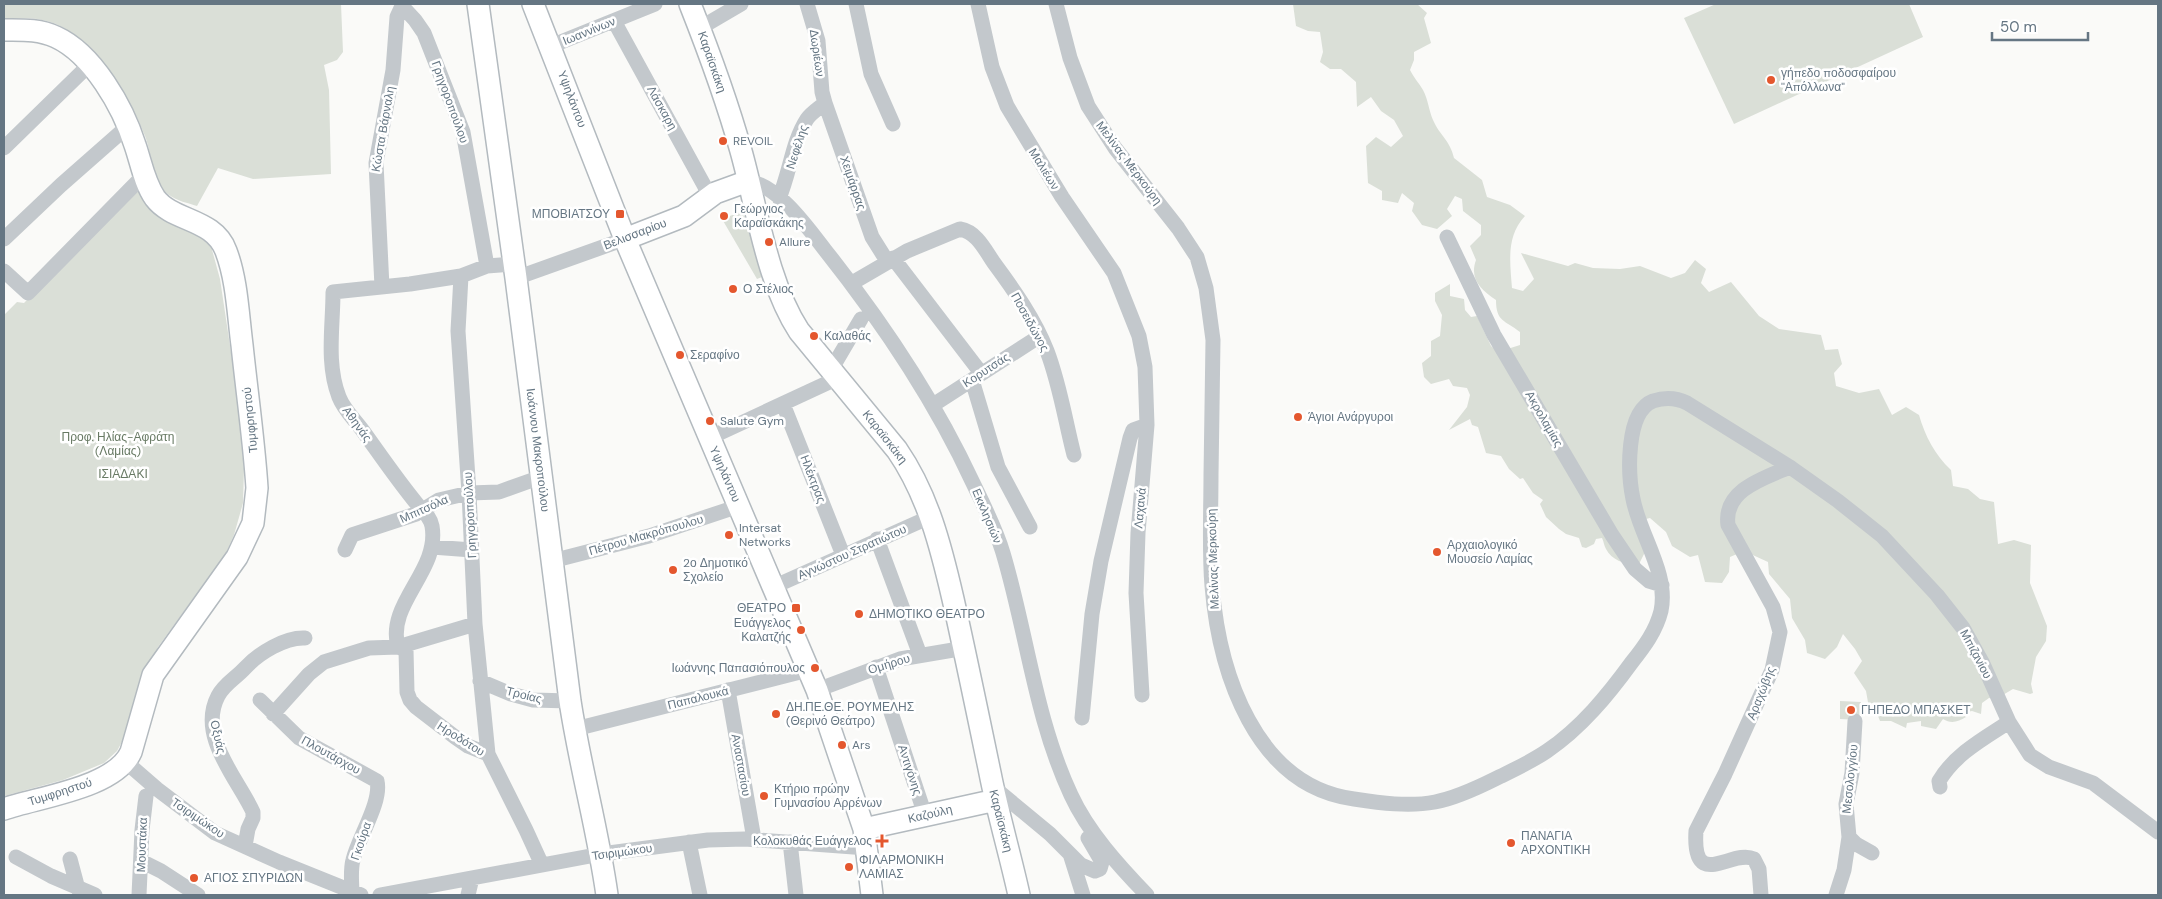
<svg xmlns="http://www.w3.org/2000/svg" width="2162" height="899" font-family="'DM Sans',sans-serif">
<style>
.green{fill:#dadfd7}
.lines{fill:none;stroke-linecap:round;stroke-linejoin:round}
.secondary-casing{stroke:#b3babf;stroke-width:24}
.street{stroke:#c3c8cc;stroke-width:15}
.secondary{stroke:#fff;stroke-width:21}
.poi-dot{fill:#e4572e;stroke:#fff;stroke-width:2}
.labels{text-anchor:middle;stroke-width:5;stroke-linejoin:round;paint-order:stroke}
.street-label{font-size:12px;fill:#657683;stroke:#fff}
.poi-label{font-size:12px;fill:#657683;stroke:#fff;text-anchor:start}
.park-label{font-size:12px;fill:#687a64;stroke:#fff}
</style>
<rect width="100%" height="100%" fill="#fafaf8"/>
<path class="green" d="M4,4H341L343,52L337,60L324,65L329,90L331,174L253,179L218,168L197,206C188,203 177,201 169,195C152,182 152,154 145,136C133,101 91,38 56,24C39,17 22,18 4,19Z
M1293,4H1417L1427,13L1424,18L1431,43L1414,52V60L1410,70C1414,78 1419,83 1423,90C1428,99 1429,111 1433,120C1440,136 1450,140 1454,158L1482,180L1487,197L1510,205L1525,216C1506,236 1510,262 1512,288L1523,291L1534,279L1521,253L1568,266L1575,263L1593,268L1620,269L1640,266L1671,278L1685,273L1695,260L1706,269L1701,283L1709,292L1731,282L1759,316L1779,329L1821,335L1825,350L1838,349L1842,364L1834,373L1836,386L1859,393L1879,389L1892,415L1906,407L1919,415C1925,436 1935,455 1951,470L1953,486L1968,489L1980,499L1994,502L1998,544L2014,540L2031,545L2030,583L2047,626L2046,641L2036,657L2031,684L2033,693L2030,694L2013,689L1996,699L1989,698L1982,703L1981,714L1972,711L1962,713L1966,717C1958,722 1951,724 1943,719L1936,729L1921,726V721L1907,723L1906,728L1891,721H1880L1878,716L1869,708L1866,691L1854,673L1862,661L1855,649L1843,634L1837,647L1825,659L1807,653L1805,640L1792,618L1790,599L1769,574L1768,562L1744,551L1730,557L1729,572L1722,583L1705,582L1698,555L1690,557L1672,546L1666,532L1650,518L1638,521L1645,552L1639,564C1627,565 1612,561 1606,549C1604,546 1604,542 1602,538L1596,539L1594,544L1586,548L1582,547L1579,538L1566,534L1559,529L1546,517L1540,504L1543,500L1533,493L1523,478L1520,479L1509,469L1501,456L1486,453L1478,427L1472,425L1470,419L1449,430L1467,407L1470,395L1467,388L1453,386L1449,379L1431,384L1424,377L1422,363L1431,356V341L1440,336L1442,315L1435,301V293L1450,284V296L1464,299L1465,310L1471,317L1477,316L1491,346L1498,352L1520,345V332C1505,320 1496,322 1496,300C1481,290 1469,279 1476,260L1470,246L1481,235V225L1463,211L1462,199L1455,196L1447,209L1452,216L1437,229L1422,225L1412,211L1414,203L1402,193L1398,203L1382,200V191L1368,183L1366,146L1376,137L1391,147L1403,136L1394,120L1381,111L1371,97L1357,107L1356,82L1341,69H1330L1320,62L1323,52L1320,32L1308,31L1296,26Z
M1716,4H1909L1923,37L1734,124L1684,18Z
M137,188L211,246L220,279L235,379L244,469L243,503L234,535L225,555L158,647L131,713L124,738L117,751L104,763L63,780L4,796V315L17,302L24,303Z
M743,211L762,277L757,279L722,219Z
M1840,701L1861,702V720L1840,719Z"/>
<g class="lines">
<g class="secondary-casing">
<path id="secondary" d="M478,4L516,278L570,701C580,767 598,830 607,895
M533,4L625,239L817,690L864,829L872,895
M690,4C709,52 727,101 741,151C757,208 767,282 799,331L897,450C928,495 941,547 953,599C966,657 978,715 990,773C998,814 1010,854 1019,895
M4,30C22,30 39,29 56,37C93,54 123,107 135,145C141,162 144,182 155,198C173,222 214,218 226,251C237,280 238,314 242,345C247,393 254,441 257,488L253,523L237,557L153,675L131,752C115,788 38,797 4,809
M625,239L684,216L715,193L748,181
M864,829L996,800"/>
</g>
<path class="street" d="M807,4L818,41L822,92L825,103L872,237L887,261
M856,4L871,74L893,124
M978,4L992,67L1007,106L1062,197L1114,273L1139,336L1145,367L1147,425L1138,533L1136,593L1142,695
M1056,4L1070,58L1088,106L1115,148L1178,228L1197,257L1206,288L1213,340C1212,385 1212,430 1211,475C1211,512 1209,550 1212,586C1219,672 1255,786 1354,799C1380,803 1409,807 1435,802C1456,798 1477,788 1495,779C1513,770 1531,762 1547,751C1581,728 1608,695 1632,662C1644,647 1656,631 1661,611C1669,573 1640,536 1633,499C1628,475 1625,412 1653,401C1665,397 1677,398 1687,403L1790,467L1838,501L1882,536L1937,595L1963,628L1983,664L2009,722L2030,755L2049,767L2093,783L2158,832
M402,6L415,20L424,33L463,132L487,266
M614,21L710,196
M700,28L741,4
M551,46L655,4
M4,148L90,64
M748,181C778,185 808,228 825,250C883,323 934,399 973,483C984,506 996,529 1003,553C1027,633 1035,718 1071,795C1088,832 1119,866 1147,895
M779,198C790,173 792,142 807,119C811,113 819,108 825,103
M1447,237L1494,335L1612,535L1635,569L1649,581L1662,585
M4,239L61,185L128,126
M893,258L981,373
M514,264L487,266L461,276L410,284L333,292C333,327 326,363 339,397C344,410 355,420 363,431C381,456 398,481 417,504C423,511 430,516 432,526C440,571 386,603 398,647L406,650L407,692L410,700L416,707L455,737L468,746L488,754L526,830L542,865
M4,271L28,293L144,175
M461,276L458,331L469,493L475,624L488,754
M516,278L625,239
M852,283L907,251L960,229C977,232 985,250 994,263C1014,290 1035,320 1047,351C1060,385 1065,420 1074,455
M382,287L376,163L393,70L397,17L403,4
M831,370L861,319
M972,380L998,467L1030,527
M783,404L843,555
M933,405L1040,336
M709,438L838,378
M877,539L920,655
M432,547L472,550
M345,550L352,535L416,514L439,500L469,493L499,492L541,477
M552,561L649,536L739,506
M773,587L930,517
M876,667L925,815
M480,681L511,694L533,700L570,701
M728,690L754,839
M817,690L900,659L965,648
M260,700L299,738L377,781C382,802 358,838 353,860C350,871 352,884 352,895
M273,714L309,674L324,662L369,648L398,647L475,624
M1082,718L1092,614L1101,561L1130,438L1133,430L1147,425
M587,726L808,670
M126,762L157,789L215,833L279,862L361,895
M992,786L1050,834L1081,865L1095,871L1100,869L1102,862L1088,838
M1940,787L1939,781C1955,754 1983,739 2009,722
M1849,837L1856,844L1872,853
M689,842L700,895
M790,842L796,895
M245,846L248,829L253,818V812C238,779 197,736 218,696C224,684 236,678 245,668C259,653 285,637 305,638
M16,857L51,876L95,895
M1071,857L1083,895
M70,859L78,889
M141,861L161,871L198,895
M139,895L142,830L146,796
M380,895L601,854L708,840L745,839L867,848
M468,895L472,878
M1761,895L1759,869L1754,859C1732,848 1692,893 1696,831L1725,774L1772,670L1780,632L1773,607L1728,525C1723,490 1764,478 1790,467
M1836,895L1844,870L1849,837L1846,804L1852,773L1855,721"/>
<use href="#secondary" class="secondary"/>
</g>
<g class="poi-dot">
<circle cx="1771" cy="80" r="5"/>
<circle cx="723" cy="141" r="5"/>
<rect x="615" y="209" width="10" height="10" rx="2.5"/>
<circle cx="724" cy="216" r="5"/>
<circle cx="769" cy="242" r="5"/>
<circle cx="733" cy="289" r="5"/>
<circle cx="814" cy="336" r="5"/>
<circle cx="680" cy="355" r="5"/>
<circle cx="1298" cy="417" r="5"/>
<circle cx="710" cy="421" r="5"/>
<circle cx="729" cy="535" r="5"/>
<circle cx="1437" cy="552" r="5"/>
<circle cx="673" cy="570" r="5"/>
<rect x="791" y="603" width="10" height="10" rx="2.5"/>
<circle cx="859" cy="614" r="5"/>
<circle cx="801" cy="630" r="5"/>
<circle cx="815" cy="668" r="5"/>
<circle cx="1851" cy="710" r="5"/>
<circle cx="776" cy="714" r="5"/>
<circle cx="842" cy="745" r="5"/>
<circle cx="764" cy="796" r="5"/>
<path d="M879.5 833.5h5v5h5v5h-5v5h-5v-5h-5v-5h5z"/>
<circle cx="1511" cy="843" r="5"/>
<circle cx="849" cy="867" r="5"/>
<circle cx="194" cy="878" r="5"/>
</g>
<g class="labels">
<g class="street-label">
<text transform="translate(589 31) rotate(-22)" y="4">Ιωαννίνων</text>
<text transform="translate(817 53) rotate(82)" y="4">Δωριέων</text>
<text transform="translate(712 62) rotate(71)" y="4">Καραϊσκάκη</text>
<text transform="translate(572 99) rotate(69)" y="4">Υψηλάντου</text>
<text transform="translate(450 102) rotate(70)" y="4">Γρηγοροπούλου</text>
<text transform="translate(662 108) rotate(61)" y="4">Λάσκαρη</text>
<text transform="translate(383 129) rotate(-80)" y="4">Κώστα Βάρναλη</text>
<text transform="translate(797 147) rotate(-72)" y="4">Νεφέλης</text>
<text transform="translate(1129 163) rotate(53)" y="4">Μελίνας Μερκούρη</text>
<text transform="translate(1044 169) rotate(58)" y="4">Μαλιέων</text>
<text transform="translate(853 183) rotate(71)" y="4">Χειμάρρας</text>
<text transform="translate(635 234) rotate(-21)" y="4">Βελισσαρίου</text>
<text transform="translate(1030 322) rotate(61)" y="4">Ποσειδώνος</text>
<text transform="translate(986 370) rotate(-33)" y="4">Κορυτσάς</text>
<text transform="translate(1544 419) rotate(60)" y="4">Ακρολαμίας</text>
<text transform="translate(250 420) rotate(-96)" y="4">Τυμφρηστού</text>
<text transform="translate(357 424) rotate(54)" y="4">Αθηνάς</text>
<text transform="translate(885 437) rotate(52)" y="4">Καραϊσκάκη</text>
<text transform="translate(538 450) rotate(83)" y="4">Ιωάννου Μακροπούλου</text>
<text transform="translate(725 474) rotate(66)" y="4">Υψηλάντου</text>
<text transform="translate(813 479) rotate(69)" y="4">Ηλέκτρας</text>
<text transform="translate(1140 508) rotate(-85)" y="4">Λαχανά</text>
<text transform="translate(424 509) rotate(-24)" y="4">Μπιτσόλα</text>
<text transform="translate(470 515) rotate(-93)" y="4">Γρηγοροπούλου</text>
<text transform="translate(987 516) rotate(67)" y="4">Εκκλησιών</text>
<text transform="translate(646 535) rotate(-16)" y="4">Πέτρου Μακρόπουλου</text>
<text transform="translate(852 552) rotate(-24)" y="4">Αγνώστου Στρατιώτου</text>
<text transform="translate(1213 559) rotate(-92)" y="4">Μελίνας Μερκούρη</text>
<text transform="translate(1976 654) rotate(62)" y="4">Μπιζανίου</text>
<text transform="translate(889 664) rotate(-17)" y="4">Ομήρου</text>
<text transform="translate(1761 693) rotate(-68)" y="4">Αραχώβης</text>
<text transform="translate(524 695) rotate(14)" y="4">Τροίας</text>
<text transform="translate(698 698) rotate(-14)" y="4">Παπαλουκά</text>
<text transform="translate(218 737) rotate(77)" y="4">Οξυάς</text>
<text transform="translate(461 739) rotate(32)" y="4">Ηροδότου</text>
<text transform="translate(331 755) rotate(29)" y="4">Πλουτάρχου</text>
<text transform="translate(741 765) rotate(80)" y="4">Αναστασίου</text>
<text transform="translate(910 770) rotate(72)" y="4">Αντιγόνης</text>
<text transform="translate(1850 779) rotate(-84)" y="4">Μεσολογγίου</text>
<text transform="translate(60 792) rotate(-18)" y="4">Τυμφρηστού</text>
<text transform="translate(930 814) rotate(-13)" y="4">Καζούλη</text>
<text transform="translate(198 818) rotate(34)" y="4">Τσιριμώκου</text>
<text transform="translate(1001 821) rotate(76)" y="4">Καραϊσκάκη</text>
<text transform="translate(361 841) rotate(-71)" y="4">Γκούρα</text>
<text transform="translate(142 845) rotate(-88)" y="4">Μουστάκα</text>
<text transform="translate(622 852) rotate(-8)" y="4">Τσιριμώκου</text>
</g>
<g class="poi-label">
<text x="1781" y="77">γήπεδο ποδοσφαίρου<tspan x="1781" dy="14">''Απόλλωνα''</tspan></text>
<text x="733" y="145">REVOIL</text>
<text x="734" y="213">Γεώργιος<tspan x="734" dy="14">Καραϊσκάκης</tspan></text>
<text x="610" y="218" text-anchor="end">ΜΠΟΒΙΑΤΣΟΥ</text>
<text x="779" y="246">Allure</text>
<text x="743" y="293">Ο Στέλιος</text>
<text x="824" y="340">Καλαθάς</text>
<text x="690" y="359">Σεραφίνο</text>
<text x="1308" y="421">Άγιοι Ανάργυροι</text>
<text x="720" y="425">Salute Gym</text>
<text x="739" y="532">Intersat<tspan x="739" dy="14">Networks</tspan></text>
<text x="1447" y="549">Αρχαιολογικό<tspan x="1447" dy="14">Μουσείο Λαμίας</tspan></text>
<text x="683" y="567">2ο Δημοτικό<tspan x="683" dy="14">Σχολείο</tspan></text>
<text x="786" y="612" text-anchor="end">ΘΕΑΤΡΟ</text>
<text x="869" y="618">ΔΗΜΟΤΙΚΟ ΘΕΑΤΡΟ</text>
<text x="791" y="627" text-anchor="end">Ευάγγελος<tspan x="791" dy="14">Καλατζής</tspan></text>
<text x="805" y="672" text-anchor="end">Ιωάννης Παπασιόπουλος</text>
<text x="786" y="711">ΔΗ.ΠΕ.ΘΕ. ΡΟΥΜΕΛΗΣ<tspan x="786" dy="14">(Θερινό Θεάτρο)</tspan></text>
<text x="1861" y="714">ΓΗΠΕΔΟ ΜΠΑΣΚΕΤ</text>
<text x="852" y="749">Ars</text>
<text x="774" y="793">Κτήριο πρώην<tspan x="774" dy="14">Γυμνασίου Αρρένων</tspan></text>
<text x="1521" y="840">ΠΑΝΑΓΙΑ<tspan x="1521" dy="14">ΑΡΧΟΝΤΙΚΗ</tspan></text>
<text x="872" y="845" text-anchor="end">Κολοκυθάς Ευάγγελος</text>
<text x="859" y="864">ΦΙΛΑΡΜΟΝΙΚΗ<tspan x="859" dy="14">ΛΑΜΙΑΣ</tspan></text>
<text x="204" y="882">ΑΓΙΟΣ ΣΠΥΡΙΔΩΝ</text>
</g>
<g class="park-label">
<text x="118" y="441">Προφ. Ηλίας-Αφράτη<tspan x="118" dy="14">(Λαμίας)</tspan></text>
<text x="123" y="478">ΙΣΙΑΔΑΚΙ</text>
</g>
</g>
<rect width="2162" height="899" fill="none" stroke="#657683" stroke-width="10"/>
<path d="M1992 32v8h96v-8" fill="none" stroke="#657683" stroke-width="2.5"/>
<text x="2000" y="32" font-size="15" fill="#657683" stroke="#ffffff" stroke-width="4" paint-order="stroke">50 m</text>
</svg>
